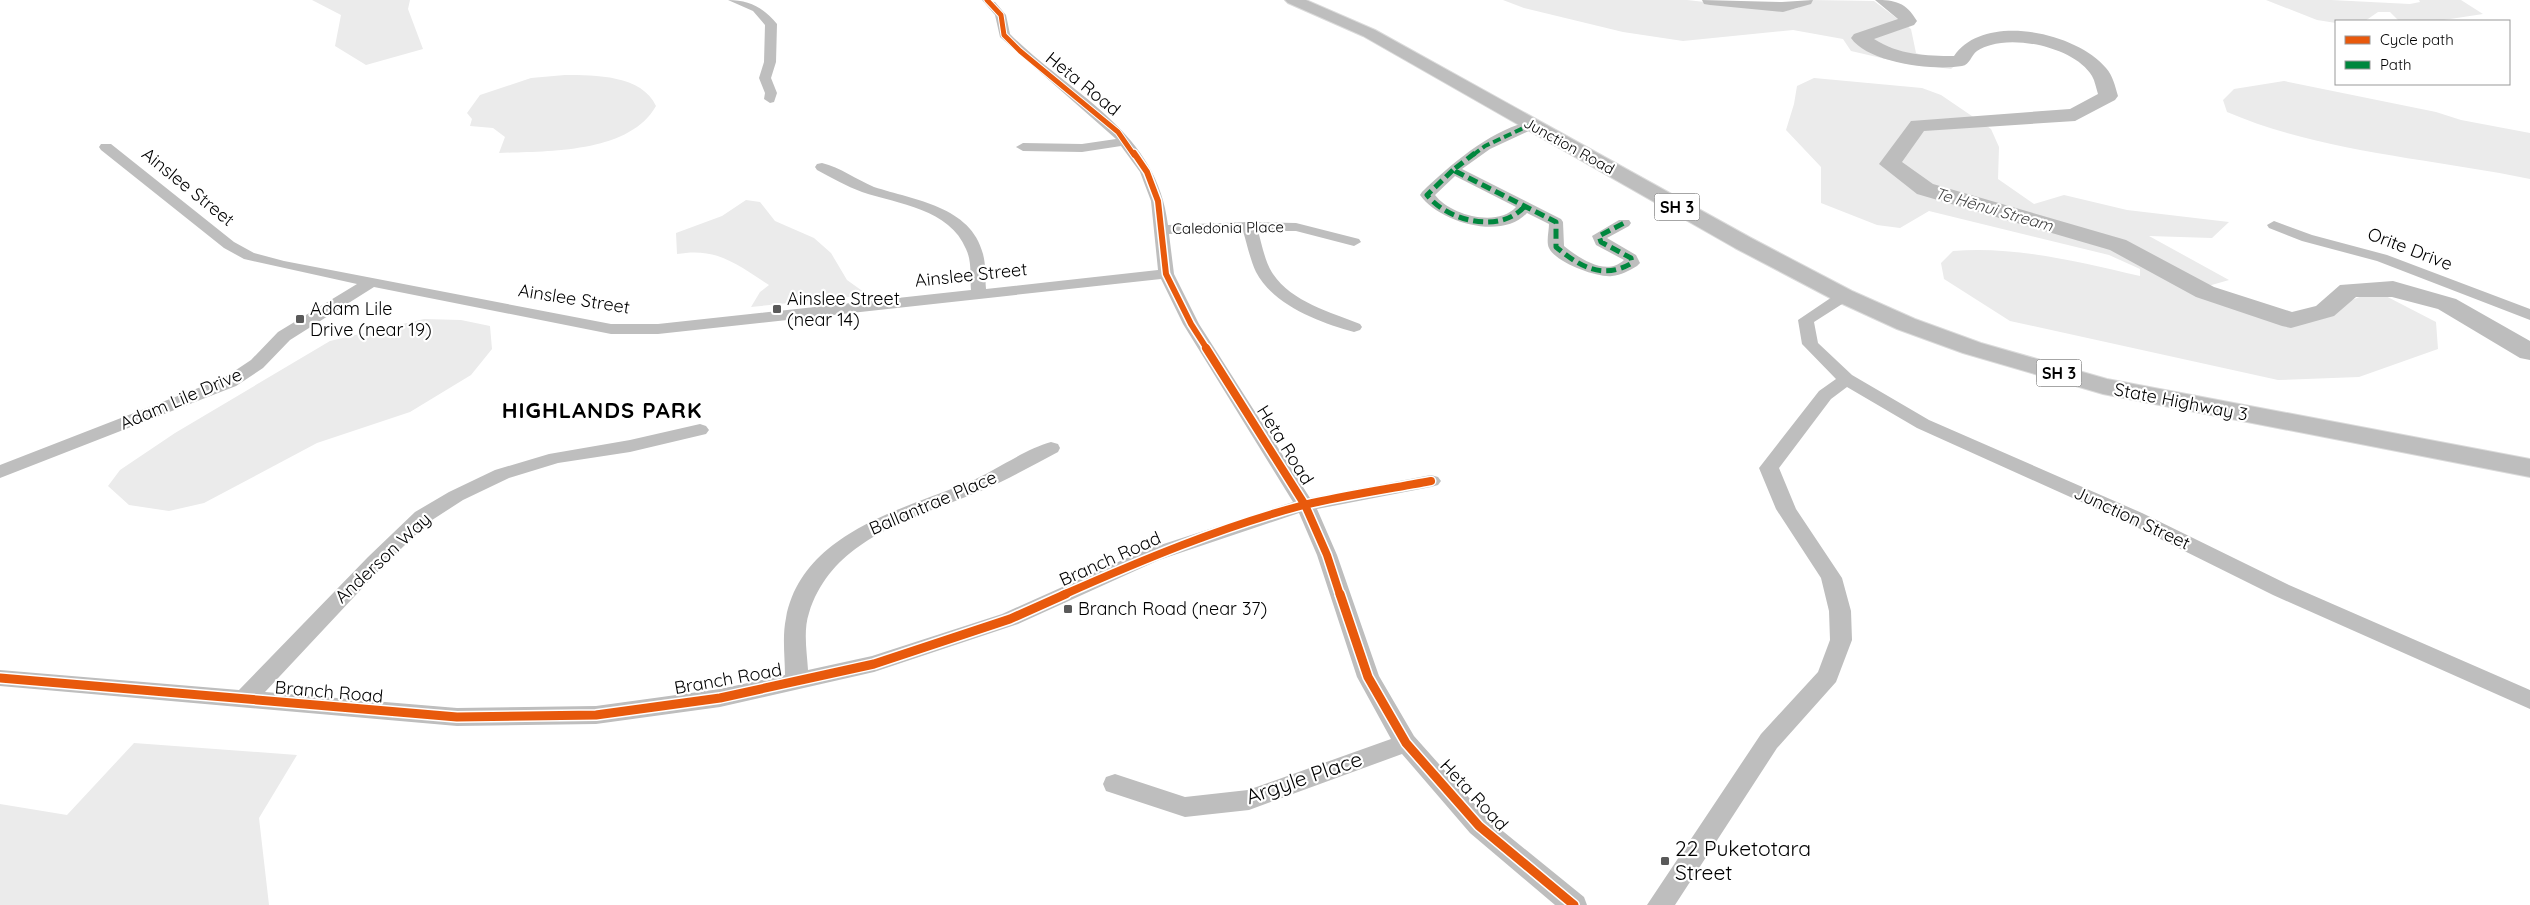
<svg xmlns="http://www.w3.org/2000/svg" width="2530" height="905" font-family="Quicksand,sans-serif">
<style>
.green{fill:#ebebeb}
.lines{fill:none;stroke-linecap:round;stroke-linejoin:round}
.river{fill:#bdbdbd;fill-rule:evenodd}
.trunk-casing{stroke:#dbdbdb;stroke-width:2}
.minor{fill:#bebebe;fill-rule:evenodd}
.trunk{fill:#bebebe;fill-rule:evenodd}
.quiet-far1{stroke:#00873e;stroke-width:4;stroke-dasharray:8 4;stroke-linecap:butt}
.quiet{stroke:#00873e;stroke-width:5;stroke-dasharray:10 5;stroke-linecap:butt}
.cycleway-far3-casing{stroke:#fff;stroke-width:7}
.cycleway-far2-casing{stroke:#fff;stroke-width:9}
.cycleway-far1-casing{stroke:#fff;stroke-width:11}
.cycleway-casing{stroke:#fff;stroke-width:12}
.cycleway-far3{stroke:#e8590c;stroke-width:5}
.cycleway-far2{stroke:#e8590c;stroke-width:6}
.cycleway-far1{stroke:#e8590c;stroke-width:8}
.cycleway{stroke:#e8590c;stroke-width:9}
.poi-dot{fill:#595959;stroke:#fff;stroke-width:2}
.labels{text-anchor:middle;stroke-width:4.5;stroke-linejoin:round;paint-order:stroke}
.far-street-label{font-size:15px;fill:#000;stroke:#fff}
.shield{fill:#fff;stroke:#4c4c4c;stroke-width:1}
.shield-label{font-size:16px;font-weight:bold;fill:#000}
.far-water-label{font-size:16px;font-style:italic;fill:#424242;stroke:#fff}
.street-label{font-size:18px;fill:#000;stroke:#fff}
.poi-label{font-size:18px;fill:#000;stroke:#fff;text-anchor:start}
.near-street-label{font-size:21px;fill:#000;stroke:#fff}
.near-poi-label{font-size:21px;fill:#000;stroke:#fff;text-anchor:start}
.district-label{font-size:22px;font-weight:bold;letter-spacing:1px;fill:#000;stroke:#fff}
</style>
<rect width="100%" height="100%" fill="#fff"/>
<path class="green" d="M312,0H410L408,9L423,49L366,65L335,46L341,15Z
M1503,0H1687L1784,11L1798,8L1810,0L1874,1L1911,29L1916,53L1936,60L1964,58L1951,69L1903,63L1851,51L1843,39L1793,30L1683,41L1623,32L1524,8Z
M2266,0H2331L2410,4L2420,2L2419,0H2461L2483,14L2437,21H2399L2390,12H2378L2365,21H2336V23L2317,20Z
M565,75C595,75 642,75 656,106C629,154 546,151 499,153L505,137L493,128L470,126L472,119L467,113L480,95L531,78Z
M1814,78L1922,88L1941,95L1991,129L1999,147L1998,179L2034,204L2064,195L2127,210L2229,222L2212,238L2149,236L2229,280L2201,288C2232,298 2268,317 2302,314C2327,311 2353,299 2376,291L2436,322L2438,349L2359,377L2278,380L2010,321L1944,279L1941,263L1953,251C2017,246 2079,262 2140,276V269L2109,255L1929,211L1900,228L1877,225L1821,203V167L1786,130L1794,104L1797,86Z
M2284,81L2436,112L2461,120L2530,133V179C2429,158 2323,153 2227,112L2223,100L2234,89Z
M746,200L760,202L775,221L814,238L831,253L847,280L868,295L751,307L760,292L769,285C736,264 717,247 677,254L676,233L722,216Z
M424,319L461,320L490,326L492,349L471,375L410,412L317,443L204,503L169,511L129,505L108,486L120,470L175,433L330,341Z
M134,743L297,755L259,818L269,905H0V804L67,815Z"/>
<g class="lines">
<path class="river" d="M1702,0L1782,2L1813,0L1811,4L1783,12L1710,5L1704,4Z
M1875,0C1895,0 1906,2 1917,21L1914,25L1874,39C1899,55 1926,56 1954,56C1984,12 2076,32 2106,68C2113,76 2115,86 2118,96L2115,100L2075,121L1924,131L1902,162L1933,184L2126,240L2214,287L2292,312L2316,306L2340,285L2393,281L2456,299L2530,341V360L2520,358L2438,309L2392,297H2356L2334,316L2291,328L2282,326L2196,297L2110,250L1917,194L1879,164L1911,121L2070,109L2098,94C2096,88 2095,81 2092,76C2076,49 2020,36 1991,45C1987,46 1981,48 1977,51C1971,55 1970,65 1962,66C1934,71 1868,63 1851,38L1854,34L1898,19Z"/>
<g class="trunk-casing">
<path id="trunk" d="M1285,0H1306L1375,30L1751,238L1852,291L1915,319L1981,343L2107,379L2530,459V477L2103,394L1963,353L1897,329L1836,301L1735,248L1363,36L1288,3Z"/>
</g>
<path class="minor" d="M728,0C749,0 763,7 777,24L776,62L771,78L777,93L774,102L770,103L764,99L765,93L759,78L764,62L765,25L753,11Z
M982,0L995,2L1006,15L1010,34C1071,95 1157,130 1168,225L1249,222L1296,223L1359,239L1361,242L1354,246L1296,231H1258C1262,245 1265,262 1273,274C1292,302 1330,312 1360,324L1362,327L1360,330L1354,332C1320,323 1273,305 1256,272C1250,259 1247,244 1243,231L1169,234L1174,274L1199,324L1310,498L1431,475L1438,477L1441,481L1438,485L1431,487L1317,509L1337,555L1379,676L1414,736L1488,819L1584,897L1587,905H1555L1470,833L1402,754L1249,810L1185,817L1106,791L1103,784L1106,777L1115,774L1185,797L1248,790L1391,739L1357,677L1317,555L1299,513L1159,560L1018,624L874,672L720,707L596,724L457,726L0,686V670L239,690L368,557L415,512L449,492L495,470L549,454L630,440L700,424L706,426L709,430L706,434L630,452L558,463L509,478L463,500L429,522L382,567L265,692L457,708L596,706L720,689L785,675C785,657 782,637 786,618C802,533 901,510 969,482C995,471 1025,449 1051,442L1058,444L1060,448L1058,452C1033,465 1009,479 983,490C917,518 833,536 809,613C803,631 807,652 808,670L872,656L1002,614L1145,550L1293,502L1183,324L1161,279L658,334H611L374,287L290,340L263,368L236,386L0,478V465L224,378L251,360L278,332L357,284L244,259L224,248L101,150L99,147L101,144H111L234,242L254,253L284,261L611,324H658L971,290C970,277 972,261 966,249C950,209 898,204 862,192C846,186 832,178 817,170L815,167L817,164L822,163C840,167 857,180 874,187C914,200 971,206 983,254C986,265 985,277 986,289L1158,270L1151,201L1140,172L1121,146L1082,152L1023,151L1016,147L1023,143L1082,144L1116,139L1000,37L995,15Z
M1530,121L1536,125L1535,128L1490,149L1462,169L1561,219L1563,222L1564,246C1579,258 1606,277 1624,260L1596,245L1592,236L1619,220H1629L1631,223L1629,226L1607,238L1636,255L1640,263L1637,266C1629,271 1621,275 1612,276C1597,278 1555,262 1549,248C1546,242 1549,231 1549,224L1527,213C1502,241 1439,222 1420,195L1422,192C1453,163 1488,132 1530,121ZM1455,176L1516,207C1497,228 1450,215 1435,195Z
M2274,221L2312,235L2387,255L2530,309V320L2377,261L2302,241L2269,228L2267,225Z
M1844,291L1852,296L1850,299L1814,322L1818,343L1852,375L1929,420L2142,513L2289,585L2530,690V709L2273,595L2128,523L1917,428L1847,387L1831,399L1779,468L1796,509L1842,578L1851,611L1852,640L1836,682L1777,748L1675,905H1647L1761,734L1818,672L1830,640L1829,611L1821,578L1776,509L1759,468L1819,391L1836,379L1802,344L1798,320L1838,293Z"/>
<use href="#trunk" class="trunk"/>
<path class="quiet-far1" d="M1473,155L1485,146L1530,125"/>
<path class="quiet" d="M1475,153L1453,170L1556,222V247C1580,267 1603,280 1632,263L1631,258L1601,242L1599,236L1624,223
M1453,170L1427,195C1447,221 1500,234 1524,207"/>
<g class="cycleway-far3-casing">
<path id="cycleway-far3" d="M987,0L1001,15L1004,35L1020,51L1118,132L1134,155"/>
</g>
<g class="cycleway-far2-casing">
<path id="cycleway-far2" d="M1134,153L1147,172L1158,201L1166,274L1191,324L1207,349"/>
</g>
<g class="cycleway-far1-casing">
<path id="cycleway-far1" d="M1206,348L1305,505L1327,555L1340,595
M1063,595C1142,560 1221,527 1304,505C1346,495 1389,489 1431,481"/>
</g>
<g class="cycleway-casing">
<path id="cycleway" d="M1340,594L1368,677L1406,743L1479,826L1574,905
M0,678L457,717L596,715L720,698L874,664L1010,619L1066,594"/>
</g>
<use href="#cycleway-far3" class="cycleway-far3"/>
<use href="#cycleway-far2" class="cycleway-far2"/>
<use href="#cycleway-far1" class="cycleway-far1"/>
<use href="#cycleway" class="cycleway"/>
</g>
<g class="poi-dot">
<rect x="772" y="304" width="10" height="10" rx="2.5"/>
<rect x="295" y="314" width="10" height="10" rx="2.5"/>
<rect x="1063" y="604" width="10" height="10" rx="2.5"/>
<rect x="1660" y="856" width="10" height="10" rx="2.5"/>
</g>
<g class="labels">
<g class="far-street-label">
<text transform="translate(1569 146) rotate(29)" y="5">Junction Road</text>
<text transform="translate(1228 228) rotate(-1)" y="5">Caledonia Place</text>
</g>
<g class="shield">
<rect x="1654.5" y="193.5" width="45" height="27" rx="4"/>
<rect x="2036.5" y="359.5" width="45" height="27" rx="4"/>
</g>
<g class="shield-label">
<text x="1677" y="213">SH 3</text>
<text x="2059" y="379">SH 3</text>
</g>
<g class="far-water-label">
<text transform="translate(1994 209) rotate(16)" y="6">Te Hēnui Stream</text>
</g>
<g class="street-label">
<text transform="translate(1083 84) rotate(39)" y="6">Heta Road</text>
<text transform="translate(188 187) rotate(39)" y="6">Ainslee Street</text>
<text transform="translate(2410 249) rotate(21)" y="6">Orite Drive</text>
<text transform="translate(971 275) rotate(-6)" y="6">Ainslee Street</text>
<text transform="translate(574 299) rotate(9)" y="6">Ainslee Street</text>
<text transform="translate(181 399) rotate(-23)" y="6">Adam Lile Drive</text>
<text transform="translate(2181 402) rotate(11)" y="6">State Highway 3</text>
<text transform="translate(1285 445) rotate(58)" y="6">Heta Road</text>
<text transform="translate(933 503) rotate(-23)" y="6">Ballantrae Place</text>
<text transform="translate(2132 518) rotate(25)" y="6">Junction Street</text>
<text transform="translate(383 558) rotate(-43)" y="6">Anderson Way</text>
<text transform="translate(1110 559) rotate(-24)" y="6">Branch Road</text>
<text transform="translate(728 679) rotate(-10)" y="6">Branch Road</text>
<text transform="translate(329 692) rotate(5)" y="6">Branch Road</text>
<text transform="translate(1474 795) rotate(47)" y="6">Heta Road</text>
</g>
<g class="poi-label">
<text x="787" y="305">Ainslee Street<tspan x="787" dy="21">(near 14)</tspan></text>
<text x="310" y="315">Adam Lile<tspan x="310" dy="21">Drive (near 19)</tspan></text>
<text x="1078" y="615">Branch Road (near 37)</text>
</g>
<g class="near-street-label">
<text transform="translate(1304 778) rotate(-19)" y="7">Argyle Place</text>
</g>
<g class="near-poi-label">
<text x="1675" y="856">22 Puketotara<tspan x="1675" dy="24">Street</tspan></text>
</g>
<g class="district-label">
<text x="602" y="418">HIGHLANDS PARK</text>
</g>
</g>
<rect x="2335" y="20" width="175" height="65" fill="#ffffff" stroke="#999999"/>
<rect x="2345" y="36" width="25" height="8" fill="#e8590c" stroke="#999999"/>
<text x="2380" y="45" font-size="15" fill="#000000">Cycle path</text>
<rect x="2345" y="61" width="25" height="8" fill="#00873e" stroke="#999999"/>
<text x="2380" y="70" font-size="15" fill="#000000">Path</text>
</svg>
